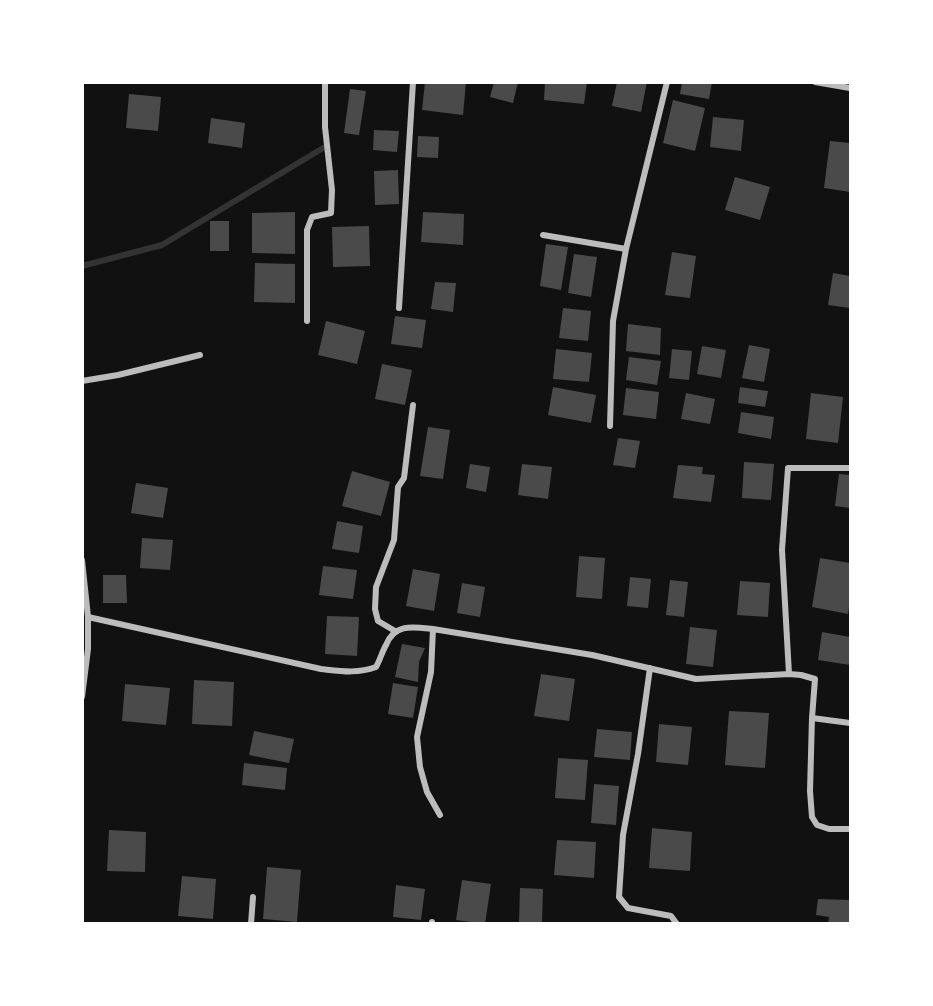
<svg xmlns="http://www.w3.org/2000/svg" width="933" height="1006" font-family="'Golos Text',sans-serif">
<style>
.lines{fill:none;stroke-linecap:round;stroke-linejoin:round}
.stream{stroke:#333;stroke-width:6}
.building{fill:#4a4a4a}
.minor{stroke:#bcbcbc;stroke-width:6}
</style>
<rect width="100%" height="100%" fill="#111"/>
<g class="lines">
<path class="stream" d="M82,266L162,245L323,148"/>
</g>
<path class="building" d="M425,82H466L463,115L422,110Z
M494,82H518L513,103L490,97Z
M545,82H587L584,104L544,100Z
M617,82H647L641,112L612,106Z
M682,82H712L709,99L680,94Z
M350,89L366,91L359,135L344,133Z
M129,94L161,97L158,131L126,128Z
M673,100L705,108L695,151L663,143Z
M713,117L744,120L741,151L710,147Z
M211,118L245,123L242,148L208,143Z
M374,130L399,131L397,152L373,150Z
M418,136L439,137L438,158L417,157Z
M830,141L850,143V192L824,188Z
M398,170L399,204L375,205L374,171Z
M735,177L770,187L760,220L725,210Z
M295,212V254L252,253V213Z
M423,212L464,214L463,245L421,242Z
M210,221H229V251H210Z
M369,226L370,266L333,267L332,227Z
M546,244L568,247L561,290L540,286Z
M672,252L696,256L690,298L665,295Z
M574,254L597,257L591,297L568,293Z
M255,263L295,264V303L254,302Z
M833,273L850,276V308L828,305Z
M435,282L456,283L453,312L431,309Z
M563,308L591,311L588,341L559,338Z
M395,316L426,320L422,348L391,344Z
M326,321L365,331L357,364L318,355Z
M628,324L661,328L660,355L626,351Z
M749,345L770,349L764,382L742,378Z
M702,346L726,350L721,378L697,374Z
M556,349L592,353L589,382L553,379Z
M672,349L692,351L689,380L669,378Z
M629,357L661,361L657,385L626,380Z
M382,364L412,370L405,405L375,399Z
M553,387L596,395L591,423L548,415Z
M740,387L768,391L765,407L738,403Z
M626,388L659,392L656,419L623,415Z
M686,393L715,399L710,424L681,419Z
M811,393L843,397L838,443L806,439Z
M741,412L774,417L771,439L738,433Z
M428,427L450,430L443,479L420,476Z
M618,438L640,441L635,468L613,465Z
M744,462L774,464L771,500L742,498Z
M470,464L490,467L486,492L466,488Z
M522,464L552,467L548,499L518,495Z
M678,465L703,467L702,474L715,475L711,502L673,498Z
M352,471L390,482L381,516L342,506Z
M839,474L850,475V508L835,506Z
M136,483L168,488L163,518L131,513Z
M337,521L363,526L359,553L332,549Z
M142,538L173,540L170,570L140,568Z
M579,556L605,558L602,599L576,597Z
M820,558L850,563V600L848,614L812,607Z
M323,566L357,570L353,599L319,595Z
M413,569L440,574L434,611L406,606Z
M103,575H126L127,603H103Z
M630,577L651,579L648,608L627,606Z
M670,580L688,582L684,617L666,615Z
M740,581L770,583L768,617L737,615Z
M462,583L485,587L480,617L457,613Z
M327,616L359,617L357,656L325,654Z
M690,627L717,630L713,667L686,664Z
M822,632L850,637V665L818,660Z
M402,644L425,648L419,662L418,682L395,677Z
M541,674L575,679L569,721L534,716Z
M194,680L234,682L232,726L192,724Z
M393,683L418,687L413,718L388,714Z
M125,684L170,688L166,725L122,721Z
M729,711L769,713L765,768L725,765Z
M659,724L692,727L688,765L656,762Z
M597,729L632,732L630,760L594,757Z
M254,731L294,739L289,763L249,755Z
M558,758L588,760L585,800L555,798Z
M244,763L287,768L285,790L242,785Z
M594,784L619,786L616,825L591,823Z
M652,828L692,832L690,871L649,868Z
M109,830L146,832L145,872L107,871Z
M557,840L596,842L594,878L554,875Z
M267,867L301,870L297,922L263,919Z
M182,876L216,879L213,919L178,916Z
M462,880L491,884L485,924L456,920Z
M396,885L425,889L421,920L393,917Z
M520,888L543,889L542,923L519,922Z
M818,899L850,900V924H828L829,917L816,915Z"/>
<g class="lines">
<path class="minor" d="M815,82L850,88
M543,235L626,249
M399,308L413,82
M307,321V230L312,217L331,213L332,190L325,127V82
M82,381L118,375L200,355
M610,426L613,321L626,249L667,82
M82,560L88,617V649L82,697
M88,617L321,669C340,671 357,674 376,667C380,660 382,652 386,645C395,623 413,627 433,629L592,655L696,679L789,674L801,675L815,679L812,718L850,723
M433,629L431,672L417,737L420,767L427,792L440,815
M395,631L378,621L375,609L376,587L394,540L398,487L404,478L413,405
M650,668L638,754L623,835L619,897L628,908L671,916L677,924
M789,674L782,550L788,468H850
M812,718L810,791L812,817L817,825L829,829H850
M251,924L253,897
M432,924V922"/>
</g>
<rect width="933" height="1006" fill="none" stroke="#ffffff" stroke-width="168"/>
</svg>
